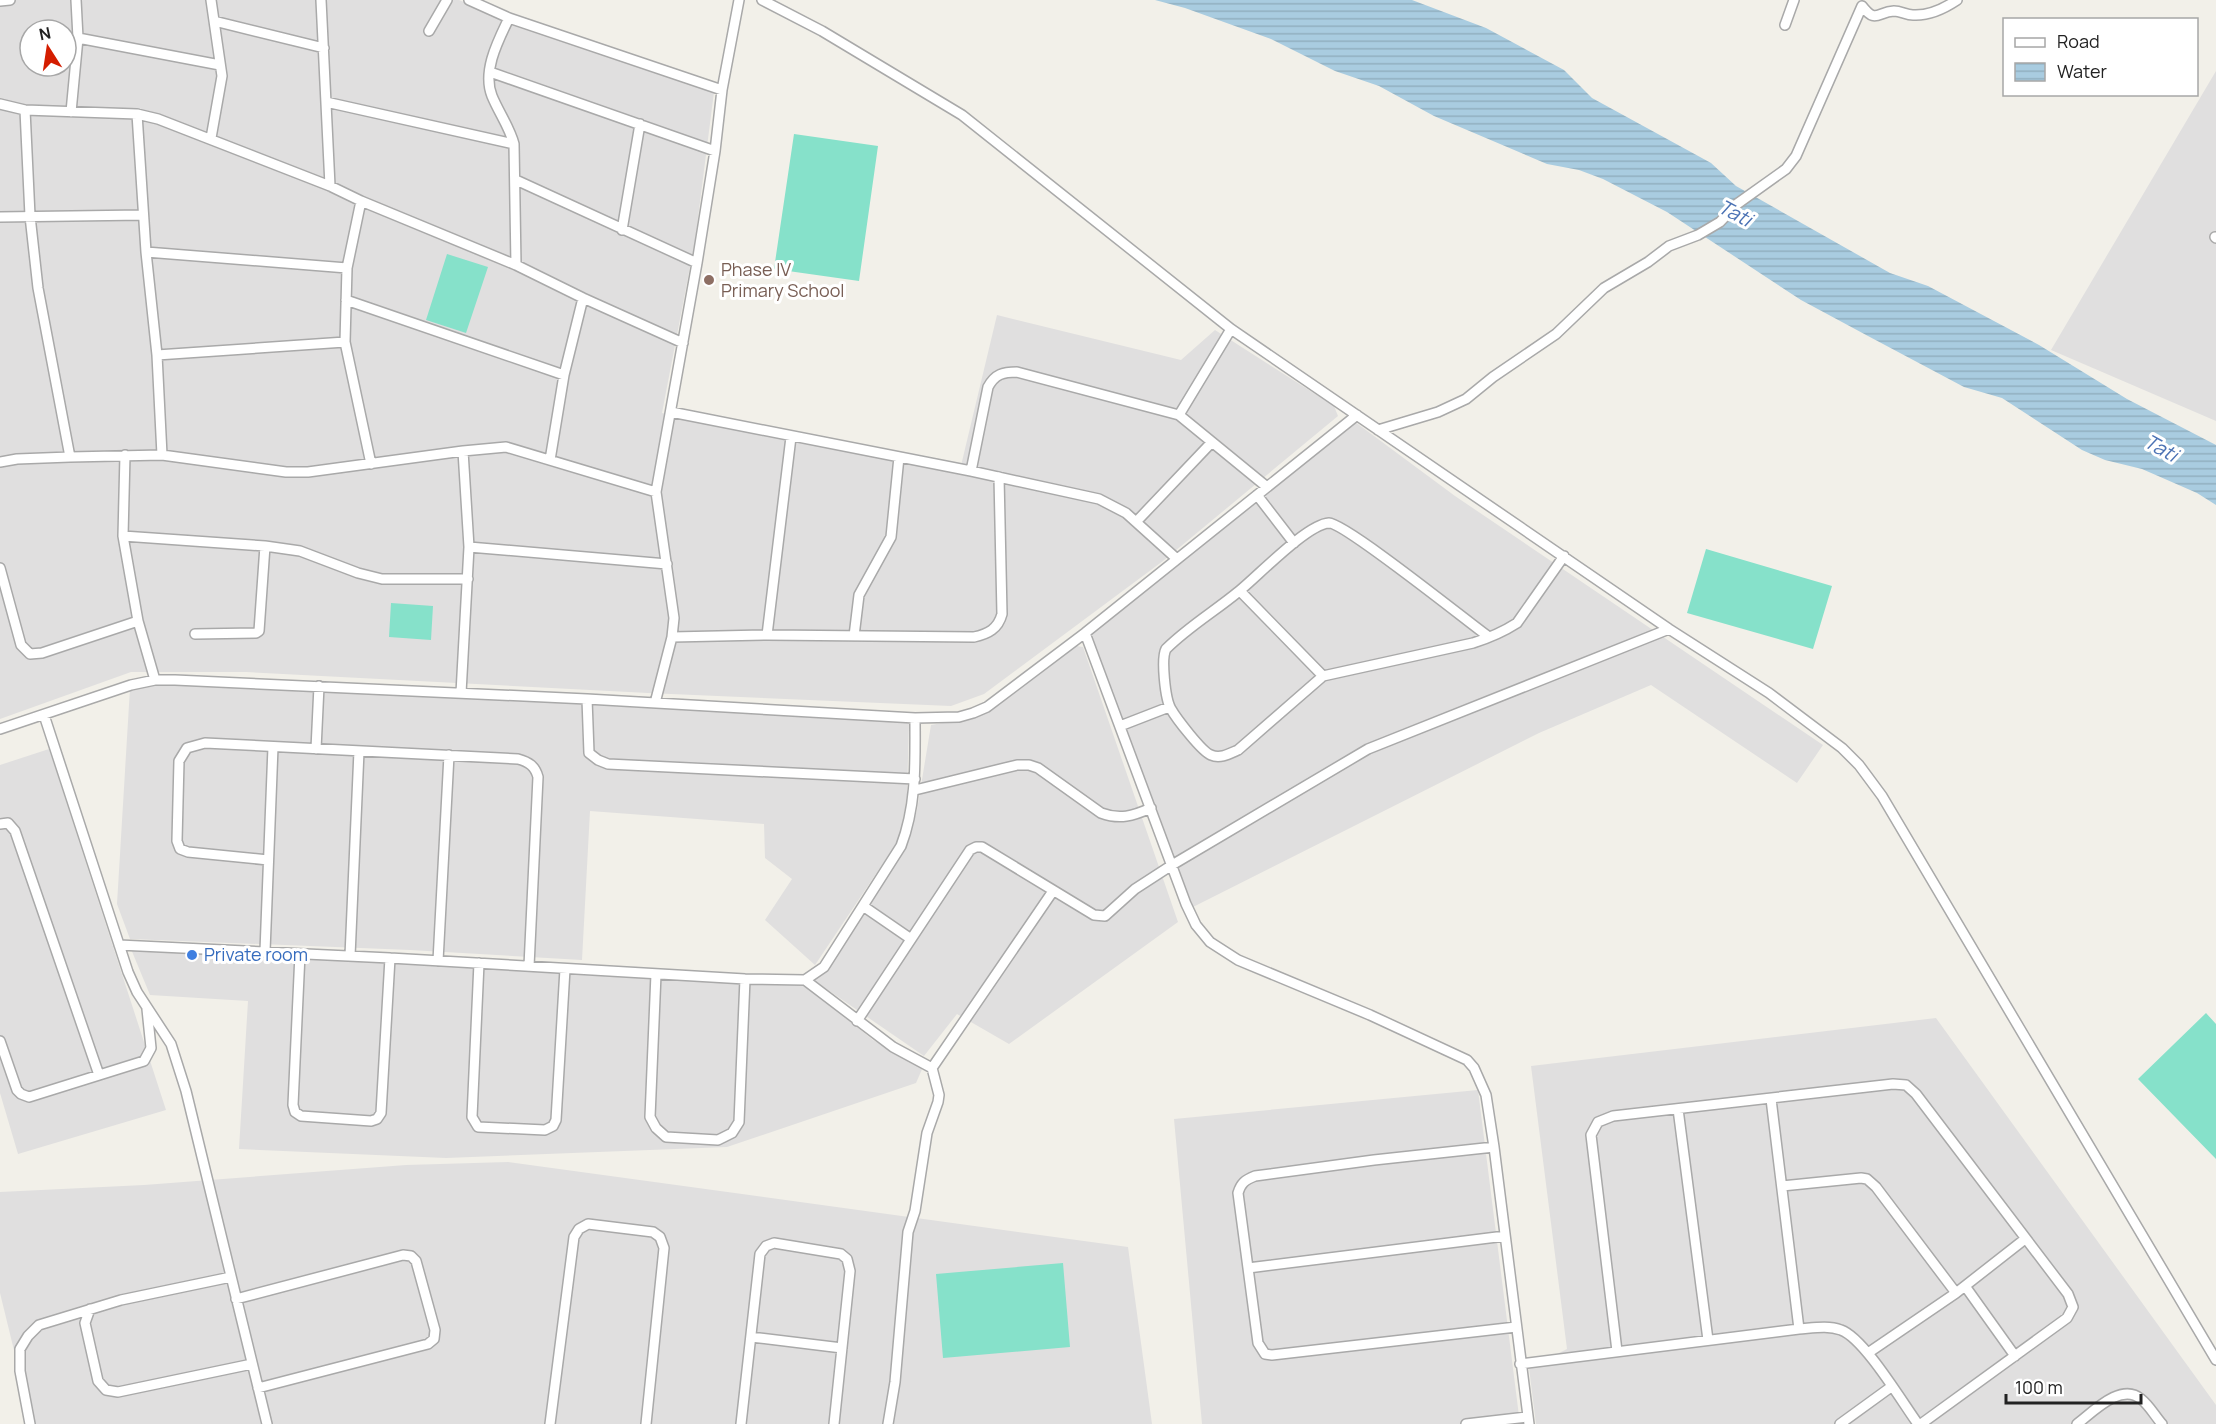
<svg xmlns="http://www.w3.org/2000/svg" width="2216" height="1424" font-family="Manrope,sans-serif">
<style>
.residential{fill:#e0dfdf;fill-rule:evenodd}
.pitch{fill:#86e1ca}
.water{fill:url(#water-rules)}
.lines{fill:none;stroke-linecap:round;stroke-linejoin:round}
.street-casing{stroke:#a9a9a9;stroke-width:12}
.street{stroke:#fff;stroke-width:9}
.education-dot{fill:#8d6e63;stroke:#fff;stroke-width:2}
.shop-dot{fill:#3f7fe0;stroke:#fff;stroke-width:2}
.labels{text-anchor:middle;stroke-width:6;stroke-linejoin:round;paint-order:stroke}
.education-label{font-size:18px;fill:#785e54;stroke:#fff;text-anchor:start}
.shop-label{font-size:18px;fill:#366cbe;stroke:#fff;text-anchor:start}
.water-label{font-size:20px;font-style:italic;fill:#4b72b4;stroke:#fff}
</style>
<defs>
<pattern id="water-rules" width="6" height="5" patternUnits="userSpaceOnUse" patternTransform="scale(1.5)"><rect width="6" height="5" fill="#a9cce0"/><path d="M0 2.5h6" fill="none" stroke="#91afc0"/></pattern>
</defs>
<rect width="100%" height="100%" fill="#f2f0e9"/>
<path class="residential" d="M0,0H459L528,29L714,92L695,241L662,413L959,474L997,315L1181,360L1215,330L1334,406L1338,416L1163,561L984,694L951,706L648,693L246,672H131L0,719ZM30,30H66V66H30Z
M2216,71V421L2051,350Z
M1351,419L1455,496L1823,745L1797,783L1651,685L1539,733L1193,907L1164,834L1094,642L1086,630Z
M1070,645L1083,647L1178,922L1009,1044L957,1014L924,1056L812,979L823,969L909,838L917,810L931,725L981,716Z
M179,683L636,705L909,722L907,795L900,838L815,965L765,920L792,879L765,858L764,824L590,811L582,960L410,950L130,939L117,904L130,688L141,684Z
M49,749L166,1110L18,1154L0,1093V765Z
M131,949L801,982L873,1040L923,1067L916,1083L727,1147L446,1158L239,1149L248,1001L150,995Z
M1936,1018L2216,1405V1424H1536L1529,1368L1567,1349L1531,1066Z
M1478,1090L1520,1424H1202L1174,1119Z
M508,1162L1128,1247L1152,1424H32L0,1293V1192L144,1185L406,1165Z"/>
<path class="pitch" d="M794,134L878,146L859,281L774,269Z
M447,254L488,267L466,333L426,320Z
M1706,549L1832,586L1813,649L1687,613Z
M391,603L433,606L431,640L389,637Z
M2206,1013L2216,1024V1159L2138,1079Z
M1063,1263L1070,1347L943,1358L936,1274Z"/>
<path class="water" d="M1155,0H1412L1486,28L1564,70L1592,98L1711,163L1736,186L1890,273L1928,286L2039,345L2127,399L2216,445V505L2197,493L2142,469L2105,460L2082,450L2002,398L1964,387L1868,336L1801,300L1667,212L1603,179L1579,170L1547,164L1434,116L1379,86L1335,71L1271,39L1185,8Z"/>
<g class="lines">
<g class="street-casing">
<path id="street" d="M321,0L330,186
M469,0L509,18L722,90
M762,0L822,31L962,115L1231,329L1669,629L1769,693L1842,748L1859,765L1882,796L2216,1360
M0,1L10,0
M509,18C498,41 482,71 492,96C499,113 509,126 514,144L516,265
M214,21L324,48
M1785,25L1794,0
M429,31L447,0
M78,38L220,65
M490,72L715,151
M326,102L514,144
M0,104L25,110L137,114L158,119L330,186L361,201L516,265L583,298L683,343
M25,110L30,216L38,288L70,457
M71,112L78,38L76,0
M137,114L146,252L157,355L162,455
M211,138L222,76L211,0
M516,180L697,263
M361,201L347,268L345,342L371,464
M0,217L143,215
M622,230L640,124
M2215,237L2216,238
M146,252L347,268
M346,300L564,375
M157,355L345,342
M671,412L971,471L1099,499L1126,513L1177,559
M1179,415L1231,329
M1378,430L1438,412L1466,399L1493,377L1556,334L1604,288L1648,262L1669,246L1698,235L1720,222L1737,204L1786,169L1796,156L1862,6C1876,24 1877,12 1894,11C1901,11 1906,15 1913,15C1928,16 1945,8 1957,0
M125,455L123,536L138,621
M550,460L564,375L583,298
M0,462L17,459L70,457L162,455L286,472H308L463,451L506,447L656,492
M971,471L988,387C995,374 1003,372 1017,372L1179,415L1267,487
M1257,495L1294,543
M1136,522L1212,442
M123,536L265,546L300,551L358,573L382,579H468
M469,547L667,564
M0,568L21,645L30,654L42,653L138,621L155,680
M1240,591L1323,676
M1085,633L1186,904L1196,925L1210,942L1238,960L1370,1015L1467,1060L1474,1068L1486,1095L1494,1147L1529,1424
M195,634L256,633L259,631L265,546
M767,635L791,437
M854,636L859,595L891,537L899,457
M672,637L767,635L974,637C988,634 998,629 1002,614L999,477
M1489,637C1467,621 1345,523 1329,523C1307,524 1257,577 1238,592C1215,611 1188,627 1166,649C1161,658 1165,699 1171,709C1176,718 1202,752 1211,755C1220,759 1229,754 1238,750L1323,676L1473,643C1489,638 1503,632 1517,623L1564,556
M461,693L469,547L463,451
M587,699L589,753L598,760L608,764L915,779
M655,703L672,637L674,618L656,492L697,263L715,151L722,90L739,0
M44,715L128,972L137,992L171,1044L186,1091L267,1424
M1120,726L1169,707
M0,729L131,685L155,680H175L587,699L915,718L959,717L973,713L987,707L1085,633L1357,415
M316,749L319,686
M915,790L1017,765H1029L1038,768L1101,813C1120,820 1133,816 1151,808
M0,824L8,823L15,831L99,1075
M268,860L188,852L180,849L177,841L179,761L187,748L205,743L518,759C529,762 535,766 538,777L529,966
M863,906L911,939
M119,945L390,958L745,979L805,980L824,967L901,846C917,804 915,761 915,718
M265,951L273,747
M300,954L293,1105L295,1112L301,1116L371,1121L377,1119L381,1113L390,958
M350,956L359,751
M438,961L449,755
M479,963L472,1117L478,1127L545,1130L553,1126L556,1120L565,969
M656,974L650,1117L656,1128L666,1137L718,1140L732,1133L739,1122L745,979
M805,980L893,1047L932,1068L939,1095L938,1102L927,1133L915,1211L908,1232L895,1382L888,1424
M857,1021L970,850L976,847H982L1094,915L1105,916L1135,889L1172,865L1368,749L1669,629
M0,1041L17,1090L21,1094L29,1097L144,1061L151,1048L147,1009
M932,1068L1053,891
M1771,1099L1799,1329
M1678,1109L1708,1340
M1494,1147L1374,1160L1255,1176C1245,1180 1241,1183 1238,1193L1258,1343L1265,1354L1272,1355L1516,1327
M1782,1186L1861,1178L1867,1179L1876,1187L1956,1293
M1248,1268L1505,1236
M1965,1286L2015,1356
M236,1299L403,1255L411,1256L416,1261L435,1330L434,1339L428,1344L258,1388
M90,1309L85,1323L98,1381L106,1390L118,1392L252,1364
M751,1337L842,1348
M1617,1351L1591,1135L1598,1122L1613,1116L1893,1084L1906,1085L1916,1094L2068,1294L2073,1307L2067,1318L1921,1424
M1868,1353L1956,1293L2025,1239
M1520,1364L1799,1329C1813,1328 1828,1325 1841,1330C1864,1338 1902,1402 1918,1424
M30,1424L20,1371V1349L28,1336L39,1325L121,1300L231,1277
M550,1424L574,1237L579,1229L588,1224L653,1232L660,1237L664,1248L646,1424
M741,1424L760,1254L766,1246L774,1243L841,1254L847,1259L850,1271L834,1424
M1466,1424L1527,1417
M1840,1424L1891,1387
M2077,1424C2093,1412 2121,1382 2141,1399C2149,1405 2155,1416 2162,1424"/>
</g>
<use href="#street" class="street"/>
</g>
<circle class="education-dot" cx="709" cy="280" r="6"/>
<circle class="shop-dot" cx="192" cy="955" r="6"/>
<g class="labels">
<g class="education-label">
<text x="721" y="276">Phase IV<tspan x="721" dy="21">Primary School</tspan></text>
</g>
<g class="shop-label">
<text x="204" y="961">Private room</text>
</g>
<g class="water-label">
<text transform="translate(1735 213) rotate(28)" y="7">Tati</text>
<text transform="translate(2161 448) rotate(29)" y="7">Tati</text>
</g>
</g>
<rect x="2003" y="18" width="195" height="78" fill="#ffffff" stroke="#a7a7a7" stroke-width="1.5"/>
<rect x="2015" y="38" width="30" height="9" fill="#ffffff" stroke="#a7a7a7" stroke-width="1.5"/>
<text x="2057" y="48" font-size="18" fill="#222222">Road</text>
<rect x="2015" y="63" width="30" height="18" fill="url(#water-rules)" stroke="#a7a7a7" stroke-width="1.5"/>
<text x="2057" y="78" font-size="18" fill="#222222">Water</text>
<g transform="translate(48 48) rotate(348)"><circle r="28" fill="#ffffff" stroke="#a7a7a7" stroke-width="1.5"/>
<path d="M0-4.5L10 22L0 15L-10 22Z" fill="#d41d00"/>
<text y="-9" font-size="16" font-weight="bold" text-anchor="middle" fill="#222222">N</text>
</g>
<path d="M2006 1394v9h135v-9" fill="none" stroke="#222222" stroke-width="3"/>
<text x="2015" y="1394" font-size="18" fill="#222222" stroke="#ffffff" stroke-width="4.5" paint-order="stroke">100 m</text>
</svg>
